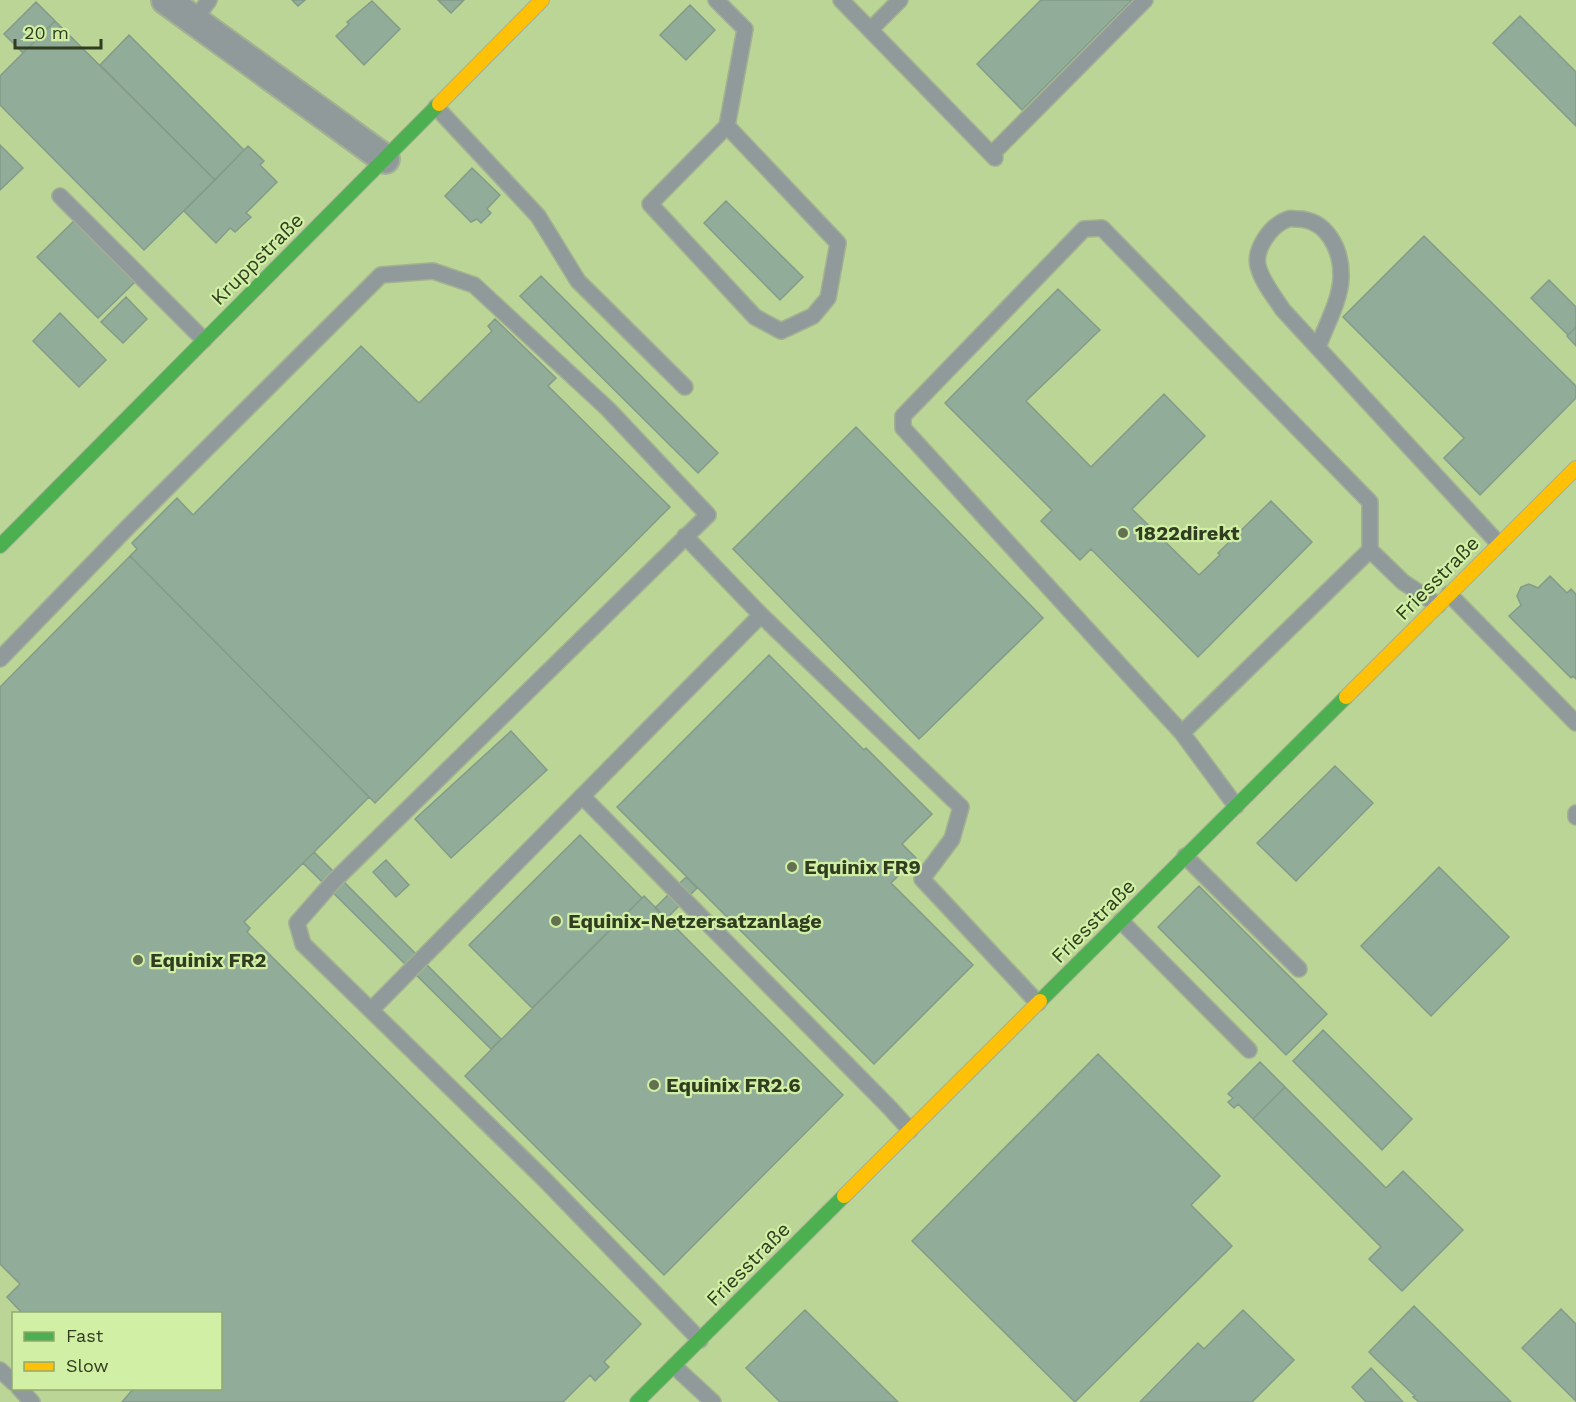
<svg xmlns="http://www.w3.org/2000/svg" width="1576" height="1402" font-family="'Work Sans',sans-serif">
<style>
.built{fill:#bbd597;fill-rule:evenodd}
.building{fill:#91ad99;stroke:#839b88;stroke-width:1.5}
.lines{fill:none;stroke-linecap:round;stroke-linejoin:round}
.lane-casing{stroke:#a3b192;stroke-width:18}
.street-casing{stroke:#a3b192;stroke-width:32}
.fast-casing{stroke:#a3b192;stroke-width:16}
.slow-casing{stroke:#a3b192;stroke-width:16}
.lane{stroke:#909a9b;stroke-width:15}
.street{stroke:#909a9b;stroke-width:28}
.fast{stroke:#4caf50;stroke-width:14}
.slow{stroke:#ffc107;stroke-width:14}
.poi-dot{fill:#637151;stroke:#d1f0a6;stroke-width:2}
.labels{text-anchor:middle;stroke-width:4.5;stroke-linejoin:round;paint-order:stroke}
.street-label{font-size:20px;fill:#313d20;stroke:#d1f0a6}
.poi-label{font-size:20px;font-weight:bold;fill:#313d20;stroke:#d1f0a6;text-anchor:start}
</style>
<rect width="100%" height="100%" fill="#c1d2ab"/>
<path class="built" d="M0,0H1576V1402H0ZM14,1314H220V1388H14Z"/>
<path class="building" d="M292,0H305L298,6Z
M438,0H464L451,13Z
M1041,0H1132L1022,110L977,64Z
M372,1L400,29L364,65L336,36L349,24L347,22Z
M36,2L55,21L23,53L4,34Z
M690,5L715,30L686,60L660,35Z
M1520,16L1576,72V126L1493,43Z
M55,21L215,180L144,250L0,105V76Z
M129,35L244,150L215,180L100,65Z
M0,145L23,168L0,190Z
M248,146L264,161L260,165L277,182L246,213L251,217L235,232L230,228L216,243L184,211Z
M472,168L500,195L487,209L491,213L481,223L477,219L471,222L445,196Z
M726,201L803,277L780,300L704,223Z
M75,220L135,282L98,318L37,257Z
M1424,236L1576,386V398L1480,495L1444,458L1464,438L1343,317Z
M541,276L718,453L698,473L520,296Z
M1549,280L1576,307V327L1568,335L1531,298Z
M1058,289L1100,330L1026,401L1091,467L1164,394L1205,436L1132,509L1199,575L1220,555L1218,553L1271,501L1312,542L1198,657L1091,549L1080,560L1041,521L1052,510L945,403Z
M126,297L147,319L123,343L101,322Z
M60,313L106,360L79,387L33,341Z
M495,319L556,378L548,386L670,507L375,803L130,556L137,549L132,543L177,498L193,515L361,346L419,403L492,331L488,326Z
M1576,327V346L1567,336Z
M856,427L1043,618L919,739L733,549Z
M130,556L369,797L244,922L250,928L247,932L641,1324L604,1362L609,1367L595,1381L590,1375L563,1402H122L134,1388H220V1314H23L7,1297L20,1284L0,1264V687Z
M1550,576L1567,593L1571,589L1576,594V679L1573,676L1571,678L1509,616L1521,605L1517,596L1521,587L1529,584L1538,588Z
M769,655L864,750L866,748L932,814L902,844L916,858L891,883L973,965L874,1064L617,807Z
M511,731L547,770L451,858L415,819Z
M1335,766L1373,803L1296,881L1257,843Z
M580,835L642,898L532,1008L469,945Z
M314,852L501,1039L491,1049L303,863Z
M386,860L409,885L396,897L373,872Z
M1439,867L1509,937L1431,1016L1361,946Z
M686,877L697,888L666,919L655,908Z
M1199,886L1327,1014L1286,1055L1158,927Z
M644,896L843,1095L664,1275L465,1076Z
M1323,1030L1412,1119L1382,1150L1293,1061Z
M1098,1054L1220,1176L1191,1205L1232,1246L1075,1402L912,1241Z
M1260,1062L1285,1087L1253,1119L1238,1104L1234,1108L1228,1102L1233,1098L1228,1094Z
M1285,1087L1386,1188L1403,1171L1463,1230L1402,1291L1369,1259L1381,1247L1253,1119Z
M1414,1306L1422,1314L1511,1402H1419L1413,1397L1415,1396L1377,1360L1369,1352Z
M1561,1309L1576,1324V1401L1522,1348Z
M805,1310L898,1402H780L746,1368Z
M1243,1310L1294,1360L1252,1402H1140L1198,1343L1204,1349Z
M1371,1368L1403,1402H1366L1352,1387Z"/>
<g class="lines">
<g class="lane-casing">
<path id="lane" d="M716,0L745,29L727,126L650,204L755,317L781,331L813,316L828,298L838,243L727,126
M841,0L995,158
M194,21L209,0
M870,30L900,0
M436,107L538,216L578,281L685,387
M992,154L1145,0
M60,196L204,340
M1318,347C1326,325 1340,301 1341,278C1342,250 1327,219 1297,219C1294,219 1291,218 1288,219C1271,225 1254,249 1258,266C1262,282 1274,296 1283,310L1499,544
M1449,594L1576,723
M761,615L961,807L952,839L922,879L1038,1003
M0,659L127,528L381,275L433,271L474,285L608,409L708,515L333,882L297,923L303,944L544,1179L700,1340
M1182,733L903,428V416L1084,229L1102,228L1370,502V550
M582,796L888,1106L910,1130
M1236,806L1182,733L1370,550L1403,582L1438,605
M1576,813V817
M1185,856L1299,969
M1121,921L1249,1050
M372,1009L761,615L685,536
M674,1366L713,1402
M0,1370L14,1383
M19,1388L32,1402"/>
</g>
<g class="street-casing">
<path id="street" d="M166,0L385,159"/>
</g>
<g class="fast-casing">
<path id="fast" d="M0,546L439,104
M1040,1001L1346,697
M637,1402L844,1196"/>
</g>
<g class="slow-casing">
<path id="slow" d="M439,104L542,0
M1346,697L1576,468
M844,1196L1040,1001"/>
</g>
<use href="#lane" class="lane"/>
<use href="#street" class="street"/>
<use href="#fast" class="fast"/>
<use href="#slow" class="slow"/>
</g>
<g class="poi-dot">
<circle cx="1123" cy="533" r="6"/>
<circle cx="792" cy="867" r="6"/>
<circle cx="556" cy="921" r="6"/>
<circle cx="138" cy="960" r="6"/>
<circle cx="654" cy="1085" r="6"/>
</g>
<g class="labels">
<g class="street-label">
<text transform="translate(257 259) rotate(-45)" y="7">Kruppstraße</text>
<text transform="translate(1437 578) rotate(-45)" y="7">Friesstraße</text>
<text transform="translate(1093 921) rotate(-45)" y="7">Friesstraße</text>
<text transform="translate(748 1264) rotate(-45)" y="7">Friesstraße</text>
</g>
<g class="poi-label">
<text x="1135" y="540">1822direkt</text>
<text x="804" y="874">Equinix FR9</text>
<text x="568" y="928">Equinix-Netzersatzanlage</text>
<text x="150" y="967">Equinix FR2</text>
<text x="666" y="1092">Equinix FR2.6</text>
</g>
</g>
<rect x="12" y="1312" width="210" height="78" fill="#d1f0a6" stroke="#91a870" stroke-width="1.5"/>
<rect x="24" y="1332" width="30" height="9" fill="#4caf50" stroke="#91a870" stroke-width="1.5"/>
<text x="66" y="1342" font-size="18" fill="#313d20">Fast</text>
<rect x="24" y="1362" width="30" height="9" fill="#ffc107" stroke="#91a870" stroke-width="1.5"/>
<text x="66" y="1372" font-size="18" fill="#313d20">Slow</text>
<path d="M15 39v9h86v-9" fill="none" stroke="#313d20" stroke-width="3"/>
<text x="24" y="39" font-size="18" fill="#313d20" stroke="#d1f0a6" stroke-width="4.5" paint-order="stroke">20 m</text>
</svg>
